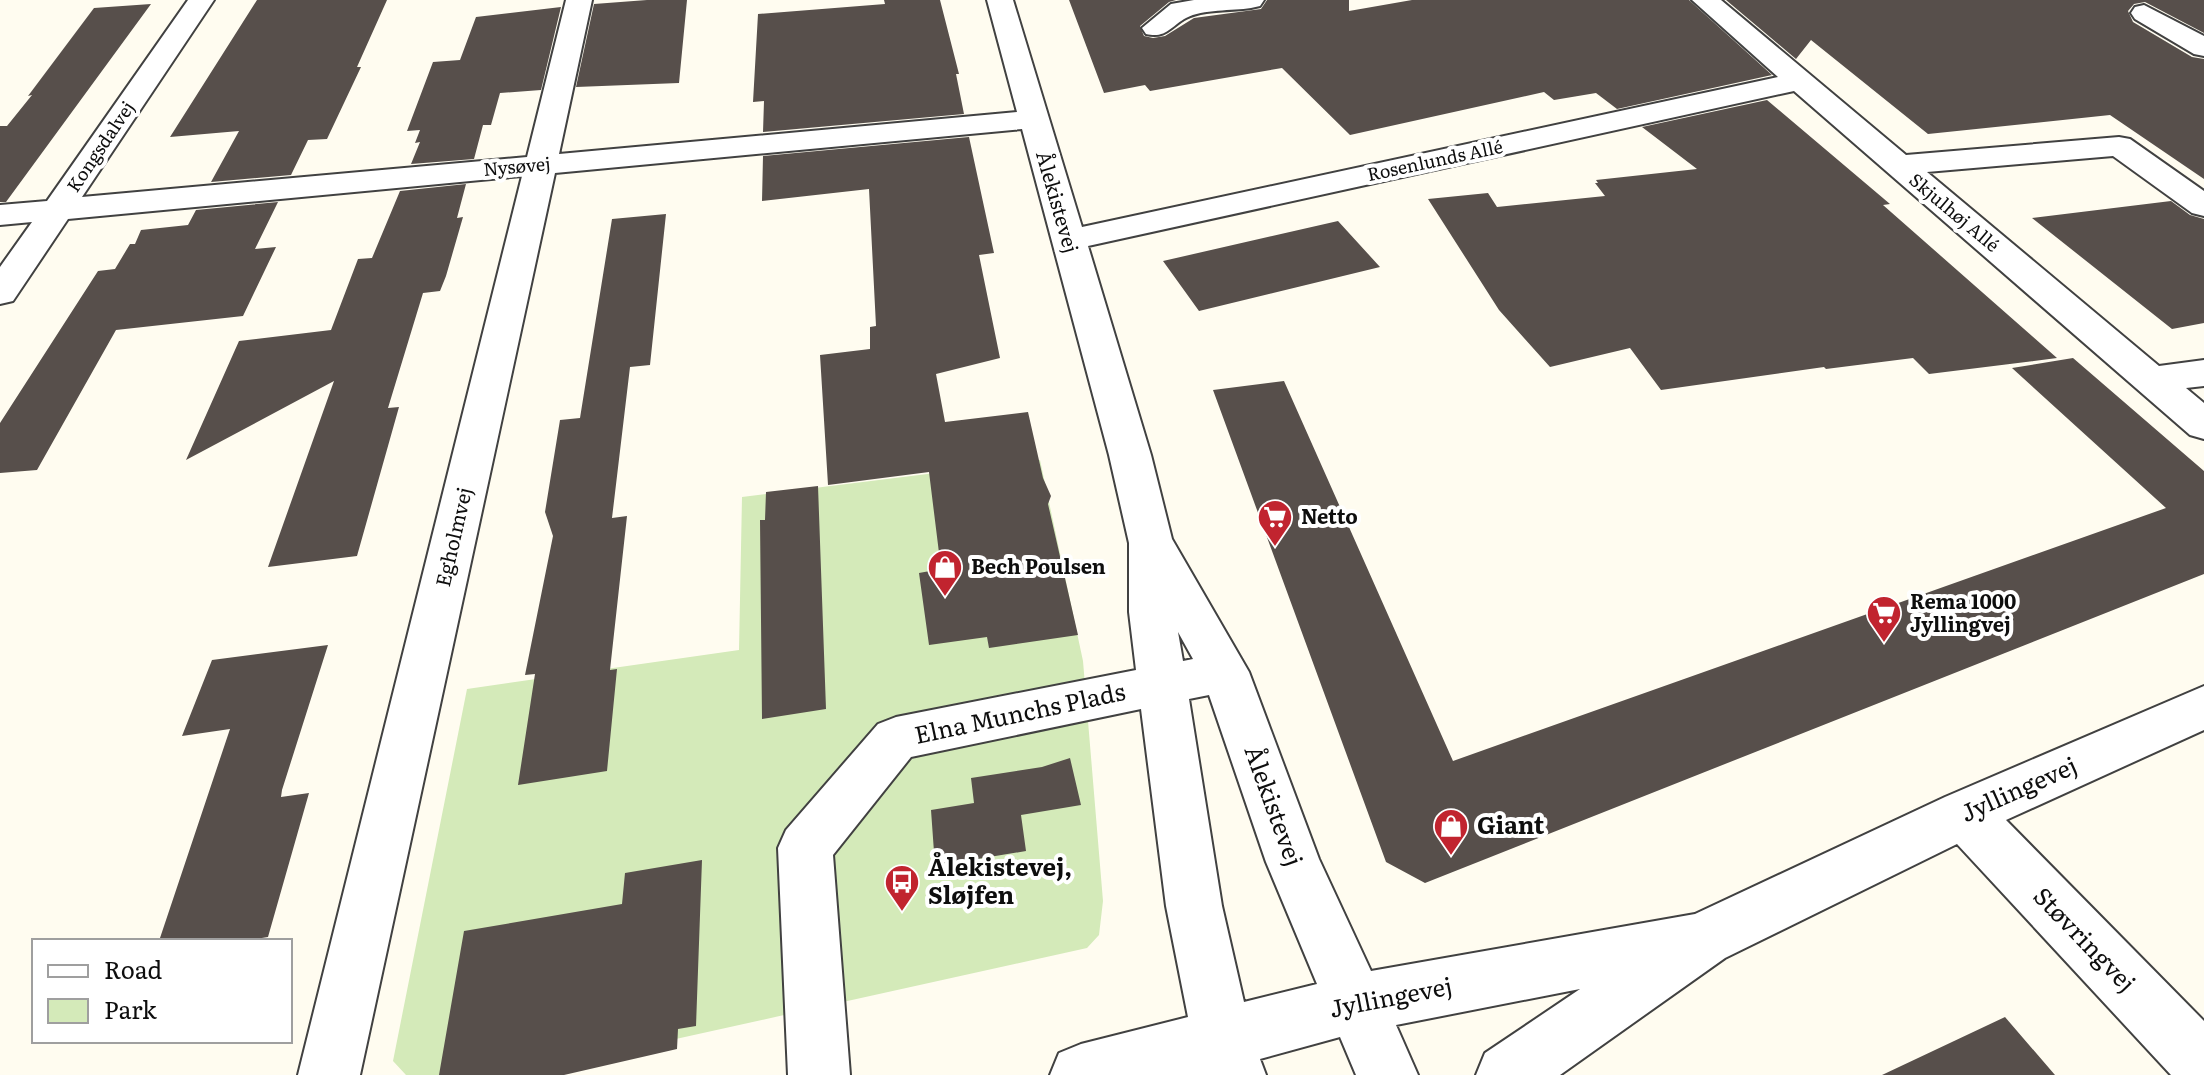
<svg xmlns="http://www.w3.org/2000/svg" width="2204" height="1075" font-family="Literata,serif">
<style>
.green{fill:#d4eab9}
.building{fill:#574f4b}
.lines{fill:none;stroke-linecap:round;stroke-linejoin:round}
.minor-casing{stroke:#414141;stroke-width:4}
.minor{fill:#fff;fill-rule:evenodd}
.labels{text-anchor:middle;stroke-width:8;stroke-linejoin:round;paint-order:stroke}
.far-street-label{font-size:18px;fill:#0e0e0e;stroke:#fff}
.street-label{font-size:20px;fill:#0e0e0e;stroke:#fff}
.poi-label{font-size:20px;font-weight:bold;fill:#0e0e0e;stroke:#fff;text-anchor:start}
.near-street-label{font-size:24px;fill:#0e0e0e;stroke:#fff}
.near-poi-label{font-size:24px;font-weight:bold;fill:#0e0e0e;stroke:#fff;text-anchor:start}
</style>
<rect width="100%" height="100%" fill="#fffcf0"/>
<path class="green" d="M1040,460L1083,661L1103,901L1099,935L1087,948L513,1075H406L393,1061L467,689L739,650L742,497Z"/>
<path class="building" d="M257,0H387L357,67H361L327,139L308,140L291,175L211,182L239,131L170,137Z
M647,0H687L679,83L576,87L594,4Z
M884,0H940L959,74H956L964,114L763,132L764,101L753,102L758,14L885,4Z
M1069,0H1176L1169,2L1140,26L1144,36L1153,38L1165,36L1194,18L1261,9L1267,0H1349V11L1412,0H1689L1772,75L1617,109L1596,93L1554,100L1544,92L1350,135L1282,68L1150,91L1145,85L1104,93Z
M1726,0H2204V33L2145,2L2134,4L2128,11L2133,22L2192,57L2204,59V179L2110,115L1928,134L1811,40L1796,59Z
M151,4L6,202H0V126H7L32,95L28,96L94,8Z
M561,7L541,90L500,93L491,125H483L474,159L411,164L420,142L415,143L420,130L407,131L433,62L460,60L476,17Z
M1767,100L1890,204L1883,205L2057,358L1929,374L1913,358L1826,369L1824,367L1661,390L1630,348L1550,367L1499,310L1428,199L1488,193L1497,207L1605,196L1595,183H1598L1596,180L1697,169L1642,127Z
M969,137L994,253L979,255L1000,358L936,374L945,422L1028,412L1043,478L1051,496L1048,504L1078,635L989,648L987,637L929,645L919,573L941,569L929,472L828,485L820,355L870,349V327L876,326L869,189L762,201L763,156Z
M466,184L457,218L463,217L446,276L440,291L423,293L388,408L399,407L357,556L268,567L334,381L186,460L239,341L331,330L358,259L372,258L400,191Z
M2171,201L2190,215L2204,219V323L2172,329L2032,218Z
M278,202L255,249L276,247L243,316L116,330L37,470L0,473V423L98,271L115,269L130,244H135L141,230L188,225L196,210Z
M666,214L650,365L630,367L612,518L627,516L610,670L617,669L607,771L518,785L535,674L525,675L553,536L545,512L560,420L580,418L612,219Z
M1338,221L1380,267L1199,311L1163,261Z
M2073,358L2204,471V574L1425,883L1386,862L1213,390L1284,381L1453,761L2166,508L2012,368Z
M818,486L826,709L762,719L760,520H765L766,492Z
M328,645L282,790L281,797L309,793L268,937L242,941H159L230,729L182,736L212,660Z
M1070,758L1081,805L1021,815L1026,851L935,866L931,810L974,803L971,778L1042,767Z
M702,860L696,1026L678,1029L677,1049L564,1075H439L464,931L622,904L625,873Z
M2005,1017L2055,1075H1882Z"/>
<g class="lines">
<g class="minor-casing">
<path id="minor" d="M188,0H214L82,197L527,157L566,0H592L559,154L1017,112L987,0H1013L1082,227L1778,77L1692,0H1721L1906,155L2119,137L2130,139L2204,191V216L2192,213L2113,156L1927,172L2159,366L2204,360V386L2186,388L2204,403V439L2190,435L1794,91L1088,246L1151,455L1172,539L1249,672L1319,859L1371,971L1695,914L1945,797L2204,686V730L2006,820L2204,1021V1075H2171L1957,844L1725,958L1560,1075H1476L1485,1053L1580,989L1396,1025L1418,1075H1356L1340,1037L1260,1059L1266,1075H1050L1059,1053L1081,1044L1188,1017L1166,906L1141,709L911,757L833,855L850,1075H788L778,848L786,830L878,724L896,717L1136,670L1129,612V543L1109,455L1022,129L555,173L360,1075H298L522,176L68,219L13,301L0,304V267L32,222L0,225V205L47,201ZM1178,632L1193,659L1183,661ZM1209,695L1266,862L1317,984L1244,1002L1222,906L1189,699Z
M1194,0H1264L1260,6L1251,8C1232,11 1203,9 1186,18C1171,26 1166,39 1146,34L1142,28L1171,4Z
M2144,5L2204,36V56L2194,54L2135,19L2131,13L2135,7Z"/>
</g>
<use href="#minor" class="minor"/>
</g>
<defs>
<g id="supermarket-pin" transform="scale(1.8)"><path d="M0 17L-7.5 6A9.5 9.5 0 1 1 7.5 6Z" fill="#c1242f" stroke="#fff"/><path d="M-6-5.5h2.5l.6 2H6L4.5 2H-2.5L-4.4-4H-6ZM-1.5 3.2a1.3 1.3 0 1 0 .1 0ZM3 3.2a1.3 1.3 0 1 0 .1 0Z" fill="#fff"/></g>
<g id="shop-pin" transform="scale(1.8)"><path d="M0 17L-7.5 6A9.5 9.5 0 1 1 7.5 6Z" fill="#c1242f" stroke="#fff"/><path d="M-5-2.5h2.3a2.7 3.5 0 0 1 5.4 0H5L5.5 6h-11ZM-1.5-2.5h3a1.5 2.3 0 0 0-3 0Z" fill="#fff"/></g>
<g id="bus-pin" transform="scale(1.8)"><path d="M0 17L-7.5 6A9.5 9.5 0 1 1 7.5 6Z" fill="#c1242f" stroke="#fff"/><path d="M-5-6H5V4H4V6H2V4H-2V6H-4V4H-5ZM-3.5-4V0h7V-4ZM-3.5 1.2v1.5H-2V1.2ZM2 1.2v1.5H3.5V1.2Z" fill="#fff"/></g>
</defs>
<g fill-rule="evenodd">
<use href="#supermarket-pin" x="1275" y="517"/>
<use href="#shop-pin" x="945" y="567"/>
<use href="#supermarket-pin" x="1884" y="613"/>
<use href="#shop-pin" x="1451" y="826"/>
<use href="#bus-pin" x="902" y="882"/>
</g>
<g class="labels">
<g class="far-street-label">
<text transform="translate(101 147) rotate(-56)" y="6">Kongsdalvej</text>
<text transform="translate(1435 161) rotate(-12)" y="6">Rosenlunds Allé</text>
<text transform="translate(517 167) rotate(-5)" y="6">Nysøvej</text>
<text transform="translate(1954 213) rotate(40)" y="6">Skjulhøj Allé</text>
</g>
<g class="street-label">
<text transform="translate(1057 202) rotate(74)" y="7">Ålekistevej</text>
<text transform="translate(454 537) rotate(-77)" y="7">Egholmvej</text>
</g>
<g class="poi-label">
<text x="1301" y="524">Netto</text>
<text x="971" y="574">Bech Poulsen</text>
<text x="1910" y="609">Rema 1000<tspan x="1910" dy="23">Jyllingvej</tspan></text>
</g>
<g class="near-street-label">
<text transform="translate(1020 714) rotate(-12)" y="8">Elna Munchs Plads</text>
<text transform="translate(2019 790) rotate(-24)" y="8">Jyllingevej</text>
<text transform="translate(1273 806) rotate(70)" y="8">Ålekistevej</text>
<text transform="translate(2084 940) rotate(46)" y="8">Støvringvej</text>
<text transform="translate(1391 998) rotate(-11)" y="8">Jyllingevej</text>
</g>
<g class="near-poi-label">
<text x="1477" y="834">Giant</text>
<text x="928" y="876">Ålekistevej,<tspan x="928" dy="28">Sløjfen</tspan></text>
</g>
</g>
<rect x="32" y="939" width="260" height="104" fill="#ffffff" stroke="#9f9f9f" stroke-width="2"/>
<rect x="48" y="965" width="40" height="12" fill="#ffffff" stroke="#9f9f9f" stroke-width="2"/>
<text x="104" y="979" font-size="24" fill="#0e0e0e">Road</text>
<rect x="48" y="999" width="40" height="24" fill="#d4eab9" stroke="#9f9f9f" stroke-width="2"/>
<text x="104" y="1019" font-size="24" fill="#0e0e0e">Park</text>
</svg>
